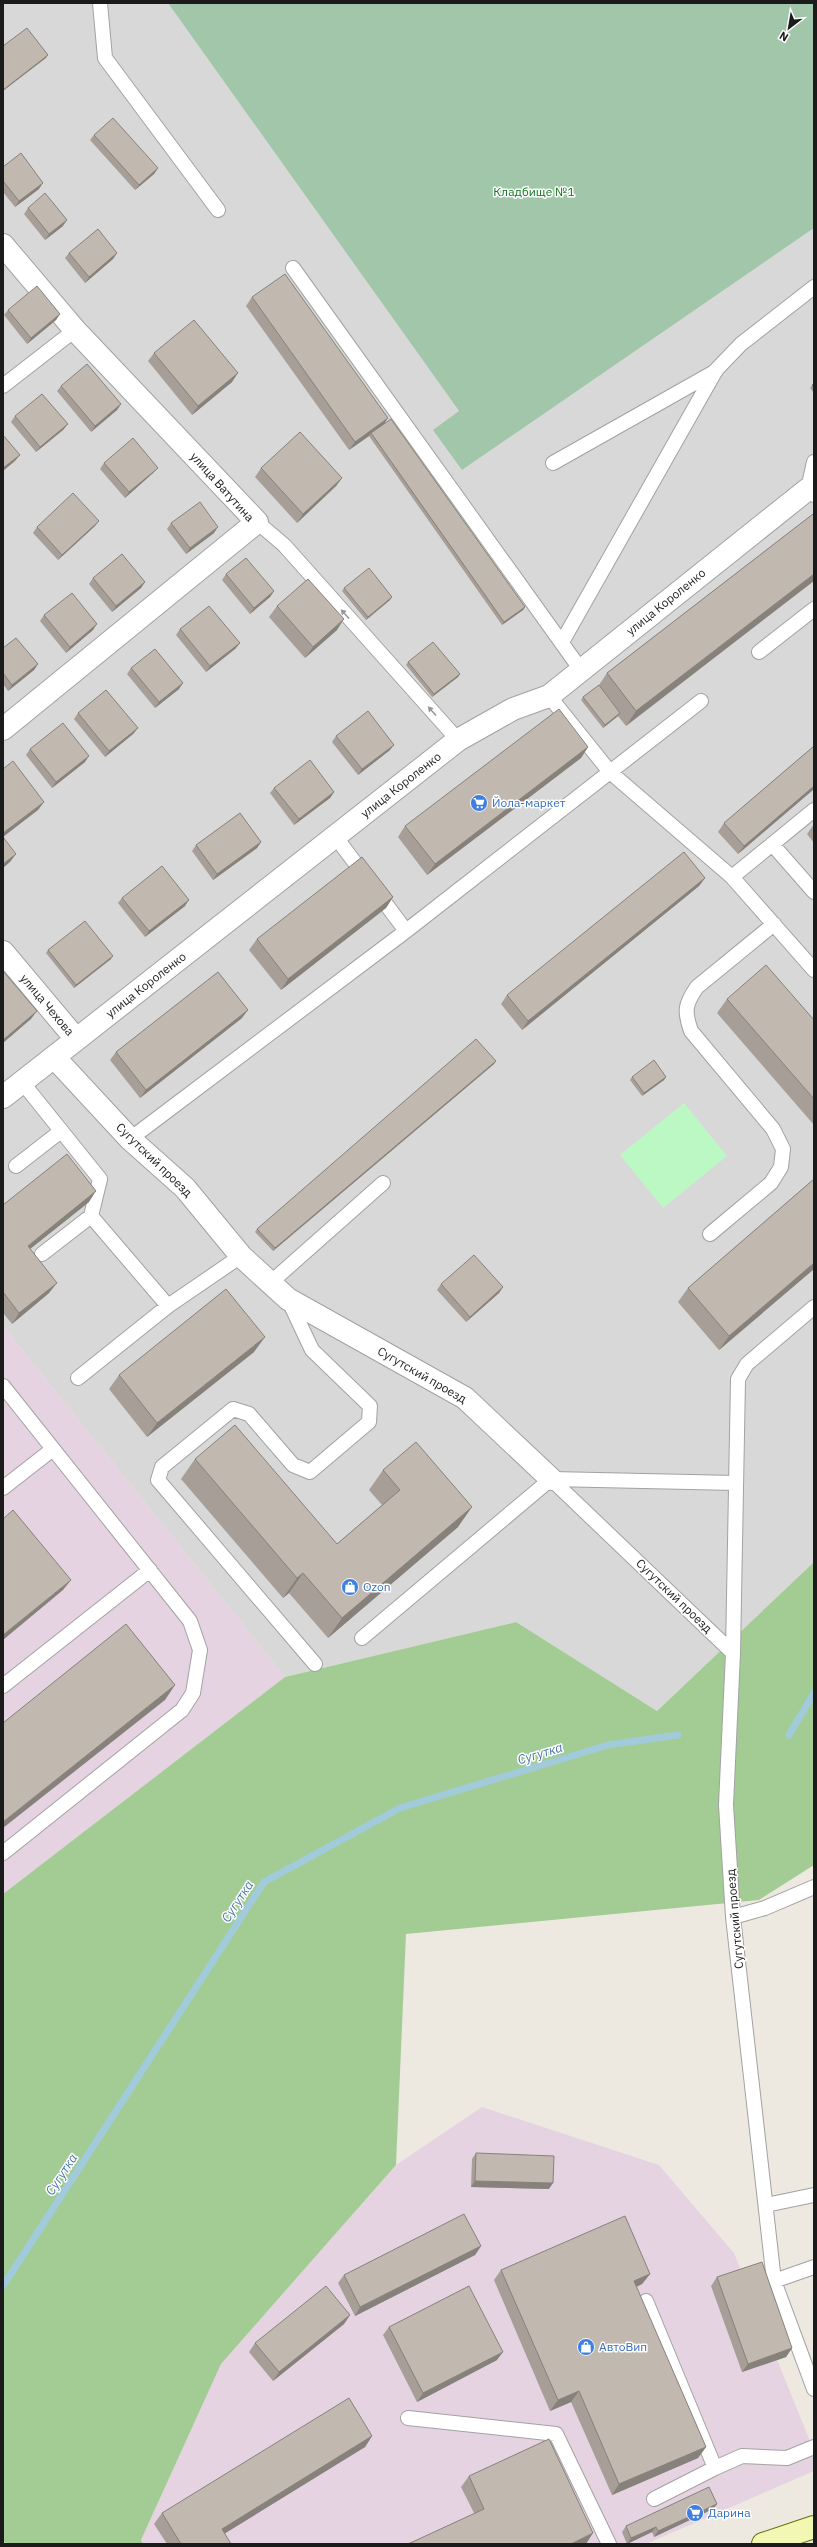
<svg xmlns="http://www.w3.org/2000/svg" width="817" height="2547" font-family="'IBM Plex Sans',sans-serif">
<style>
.residential{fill:#d9d8d8}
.industrial{fill:#e6d3e2}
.forest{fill:#a3cc95}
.cemetery{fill:#a2c6a9}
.park{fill:#bcf8c4}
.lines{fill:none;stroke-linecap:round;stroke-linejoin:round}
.stream{stroke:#a1cbdb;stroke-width:7}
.lane-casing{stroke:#a2a2a2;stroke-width:16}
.street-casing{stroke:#a2a2a2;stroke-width:24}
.secondary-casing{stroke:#5f6f05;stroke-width:24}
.lane{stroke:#fff;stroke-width:14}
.street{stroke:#fff;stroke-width:22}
.secondary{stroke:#f2f8b3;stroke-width:22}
.wall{fill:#a69e97}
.shaded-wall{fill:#87817b}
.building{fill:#c1b8b0;stroke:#87817b}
.oneway{fill:#989898}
.labels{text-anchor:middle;stroke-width:3;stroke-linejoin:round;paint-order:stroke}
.park-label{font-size:12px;fill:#0c771a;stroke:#fff}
.street-label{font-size:12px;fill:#1b1b1b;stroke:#fff}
.shop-label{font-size:12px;fill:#366cbe;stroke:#fff;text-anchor:start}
.water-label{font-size:13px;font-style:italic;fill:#4975a9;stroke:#fff}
</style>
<rect width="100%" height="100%" fill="#ede9e1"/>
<path class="residential" d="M3,3H168L459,411L462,470L814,228V1562L657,1711L516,1622L285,1677L3,1326Z"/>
<path class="industrial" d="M3,1326L285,1677L3,1894Z
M482,2107L659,2165L734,2253L814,2451V2471L646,2544H143L141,2540L221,2364L396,2165Z"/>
<path class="forest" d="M814,1562V1865L759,1900L406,1934L396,2165L221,2364L141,2540L143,2544H7L3,2541V1894L285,1677L516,1622L657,1711Z"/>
<path class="cemetery" d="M168,3H814V228L462,470L433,430L459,411Z"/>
<path class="park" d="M684,1103L727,1156L663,1208L620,1155Z"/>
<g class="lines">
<path class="stream" d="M789,1735L814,1693
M3,2286L264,1882L400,1808L608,1745L678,1735"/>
<g class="lane-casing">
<path id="lane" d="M100,3L105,58L218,210
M293,268L581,670
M3,386L75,330
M553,463L716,371
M814,495L808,489L814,462
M257,522L284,545L458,740
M562,642L716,370L741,344L814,287
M759,652L814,609
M549,696L610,772L732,877L814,970
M335,836L406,931
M772,844L814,892
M732,877L814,810
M22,1082L100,1179L91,1216L168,1306
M130,1139L406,931L701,701
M16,1166L61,1131
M710,1234L771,1183L781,1167L783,1149L773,1129L691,1031C684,1011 685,1004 697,987L774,924
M42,1254L91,1216
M269,1284L383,1183
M288,1299L312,1350L370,1406L369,1422L310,1472L293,1465L249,1414L233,1409L162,1467L158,1480L315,1664
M814,1307L747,1364L738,1379L733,1653L726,1805L733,1917L774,2281L814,2389
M78,1378L168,1306L241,1256
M3,1386L190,1621L200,1650L193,1693L182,1710L3,1853
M551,1479L733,1653
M3,1488L53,1449
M362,1638L551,1479L736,1483
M3,1686L150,1570
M733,1917L765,1908L814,1887
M766,2205L814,2195
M774,2281L814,2267
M646,2301L715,2468L654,2499
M408,2418L556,2434L609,2544
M715,2468L742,2456L787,2458L814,2447"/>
</g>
<g class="street-casing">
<path id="street" d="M3,245L75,330L257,522L3,729
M3,952L76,1039
M54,1057L130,1139L185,1188L241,1256L288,1299L465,1398L551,1479
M3,1097L458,740L513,709L549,696L808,489"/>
</g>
<g class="secondary-casing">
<path id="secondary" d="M763,2544L814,2527"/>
</g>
<use href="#lane" class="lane"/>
<use href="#street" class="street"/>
<use href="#secondary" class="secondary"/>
</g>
<path class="wall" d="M94,135L158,168L154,174L135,190L90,140Z
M3,167L39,189L15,207L3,192Z
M28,208L63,226L45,240L24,214Z
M69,253H117L113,259L85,283L65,258Z
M252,297L384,424L525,607L523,610L502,625L369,436L349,450L246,306Z
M8,310L60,314L56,320L27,344L4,315Z
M154,353L232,382L192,415L148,361Z
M814,383V393L810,388Z
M61,386L121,404L117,410L91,432L57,391Z
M15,416L68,424L63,430L36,452L11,422Z
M104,463L153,473L125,498L100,469Z
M261,468L342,478L336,486L297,523L255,477Z
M813,514L626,726L618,716L603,728L581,700L583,697L599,685L607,673Z
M171,523L214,533L186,554L167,529Z
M95,526L58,560L33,533L37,527Z
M226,574L274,591L270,597L250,614L222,580Z
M93,578L145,582L141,588L112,612L89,584Z
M344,588L390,600L366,620L342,591Z
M277,606L337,630L305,658L269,617Z
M44,615L93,630L66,653L40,621Z
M180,629L240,643L235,649L206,672L176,635Z
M3,648L38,664L34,670L8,691L3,684Z
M408,662L460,674L458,677L432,697L406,665Z
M131,668L179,689L155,708L127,674Z
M78,713L138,728L133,734L105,757L74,719Z
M336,736L390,750L358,775L332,742Z
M814,746V789L738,854L718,832L724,823Z
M588,747L581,758L427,875L398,837L405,826Z
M30,749L85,762L52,788L26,755Z
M274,788L334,792L330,798L294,825L270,793Z
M814,824V843L807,834Z
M261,842L257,848L213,880L192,851L196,845Z
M705,878L699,886L522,1030L501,1004L507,995Z
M393,897L386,908L281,990L249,950L257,939Z
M122,898L185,906L145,937L118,903Z
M48,950L111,959L74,988L46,953Z
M727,999L814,1020V1125L717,1013Z
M242,1018L140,1098L110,1060L116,1052Z
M496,1061L494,1064L273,1251L255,1232L257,1229Z
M632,1077H666L664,1080L642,1096L630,1080Z
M814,1179V1269L719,1350L678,1302L688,1288Z
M89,1202L30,1249L49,1293L12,1324L3,1313V1205Z
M441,1284L503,1287L499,1293L466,1322L437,1290Z
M254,1352L147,1437L109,1389L119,1375Z
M195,1459L337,1544L382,1505L369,1490L383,1470L458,1527L328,1638L289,1593L283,1598L181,1479Z
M476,2153L549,2189L471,2187L472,2159Z
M481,2246L475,2255L355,2316L338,2283L344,2275Z
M501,2270L650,2274L642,2284L636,2287L706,2447L698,2458L612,2495L571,2402L550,2411L494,2280Z
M717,2277L792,2348L786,2357L742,2372L711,2286Z
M350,2315L344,2324L273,2381L249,2352L255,2343Z
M389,2327L497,2360L417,2402L383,2335Z
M372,2436L365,2447L224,2534L231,2544H167L154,2524L162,2513Z
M469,2476L586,2544L474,2513L461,2487Z
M717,2504L713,2509L654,2537L652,2532L627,2544L622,2532L626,2526Z"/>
<path class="shaded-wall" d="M48,55L46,58L3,91V90Z
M158,168L154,174L135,190L139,185Z
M43,183L39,189L15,207L19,201Z
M67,220L63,226L45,240L49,234Z
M117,253L113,259L85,283L89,277Z
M60,314L56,320L27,344L31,338Z
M238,373L232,382L192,415L198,406Z
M121,404L117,410L91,432L95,426Z
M388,418L382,427L371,433L369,436L349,450L355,442Z
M68,424L63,430L36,452L40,447Z
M20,455L15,461L3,471V468Z
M158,468L153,473L125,498L129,492Z
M342,478L336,486L297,523L303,514Z
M99,521L95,526L58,560L62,555Z
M218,527L214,533L186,554L190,548Z
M814,574V581L626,726L636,711Z
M145,582L141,588L112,612L116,606Z
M274,591L270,597L250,614L254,608Z
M392,597L390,600L366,620L368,617Z
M525,607L523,610L502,625L504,622Z
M344,619L337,630L305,658L313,647Z
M97,624L93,630L66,653L70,647Z
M240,643L235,649L206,672L210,666Z
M38,664L34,670L8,691L12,685Z
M460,674L458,677L432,697L434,694Z
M183,683L179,689L155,708L159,702Z
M620,713L618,716L603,728L605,725Z
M138,728L133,734L105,757L109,751Z
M394,745L390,750L358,775L362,769Z
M588,747L581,758L427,875L435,864Z
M89,756L85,762L52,788L56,782Z
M814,786V789L738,854L744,846Z
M334,792L330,798L294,825L299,819Z
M44,802L38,810L3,837V833Z
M261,842L257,848L213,880L217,874Z
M16,854L10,862L3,868V864Z
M705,878L699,886L522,1030L528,1021Z
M393,897L386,908L281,990L288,979Z
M189,900L185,906L145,937L149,931Z
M113,956L111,959L74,988L76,985Z
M248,1010L242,1018L140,1098L146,1090Z
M37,1011L31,1019L3,1043V1040Z
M496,1061L494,1064L273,1251L275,1248Z
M666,1077L664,1080L642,1096L644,1093Z
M96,1191L89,1202L20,1257L28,1246Z
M814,1263V1269L719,1350L729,1336Z
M57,1283L49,1293L12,1324L19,1313Z
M503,1287L499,1293L466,1322L470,1317Z
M265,1337L254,1352L147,1437L157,1423Z
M472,1507L458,1527L328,1638L342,1618Z
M303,1573L289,1593L283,1598L297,1578Z
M71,1580L63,1590L3,1640V1635Z
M175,1685L165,1700L3,1828V1822Z
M475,2181L553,2183L549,2189L471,2187Z
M481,2246L475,2255L355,2316L360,2307Z
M650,2274L642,2284L626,2292L634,2281Z
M350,2315L344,2324L273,2381L279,2372Z
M792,2348L786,2357L742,2372L748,2364Z
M503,2352L497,2360L417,2402L423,2393Z
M579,2391L571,2402L550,2411L558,2400Z
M372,2436L365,2447L214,2540L222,2529Z
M706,2447L698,2458L612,2495L619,2484Z
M717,2504L713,2509L654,2537L658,2531Z
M656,2527L652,2532L627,2544L631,2538Z
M593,2533L586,2544H571Z"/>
<path class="building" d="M27,28L48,55L3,90V46Z
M113,118L158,168L139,185L94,135Z
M21,153L43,183L19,201L3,181V167Z
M45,193L67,220L49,234L28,208Z
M98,229L117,253L89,277L69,253Z
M285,274L388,418L355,442L252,297Z
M37,286L60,314L31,338L8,310Z
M194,320L238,373L198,406L154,353Z
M87,364L121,404L95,426L61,386Z
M814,383V388L812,385Z
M42,394L68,424L40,447L15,416Z
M391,419L525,607L504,622L371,433Z
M300,432L342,478L303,514L261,468Z
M3,435L20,455L3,468Z
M133,438L158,468L129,492L104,463Z
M73,493L99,521L62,555L37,527Z
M200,502L218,527L190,548L171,523Z
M813,514L814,515V574L636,711L607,673Z
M122,554L145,582L116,606L93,578Z
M246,558L274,591L254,608L226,574Z
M369,568L392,597L368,617L344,588Z
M308,579L344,619L313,647L277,606Z
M72,593L97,624L70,647L44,615Z
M209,606L240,643L210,666L180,629Z
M16,638L38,664L12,685L3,673V648Z
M433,642L460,674L434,694L408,662Z
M155,649L183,683L159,702L131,668Z
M599,685L620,713L605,725L583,697Z
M106,690L138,728L109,751L78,713Z
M559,709L588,747L435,864L405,826Z
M368,711L394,745L362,769L336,736Z
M63,723L89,756L56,782L30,749Z
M814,746V786L744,846L724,823Z
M310,760L334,792L299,819L274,788Z
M13,761L44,802L3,833V769Z
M240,813L261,842L217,874L196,845Z
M3,837L16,854L3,864Z
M684,852L705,878L528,1021L507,995Z
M362,857L393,897L288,979L257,939Z
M162,866L189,900L149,931L122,898Z
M85,921L113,956L76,985L48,950Z
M766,965L814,1020V1099L727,999Z
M3,971L37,1011L3,1040Z
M218,972L248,1010L146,1090L116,1052Z
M476,1039L496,1061L275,1248L257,1229Z
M654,1060L666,1077L644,1093L632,1077Z
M67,1154L96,1191L28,1246L57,1283L19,1313L3,1292V1205Z
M814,1179V1263L729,1336L688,1288Z
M474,1255L503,1287L470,1317L441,1284Z
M226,1289L265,1337L157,1423L119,1375Z
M235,1425L337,1544L400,1490L383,1470L416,1442L472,1507L342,1618L303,1573L297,1578L195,1459Z
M13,1510L71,1580L3,1635V1519Z
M126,1624L175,1685L3,1822V1723Z
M476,2153L554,2156L553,2183L475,2181Z
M464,2214L481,2246L360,2307L344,2275Z
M625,2216L650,2274L634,2281L706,2447L619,2484L579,2391L558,2400L501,2270Z
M762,2262L792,2348L748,2364L717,2277Z
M326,2286L350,2315L279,2372L255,2343Z
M469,2286L503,2352L423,2393L389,2327Z
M349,2398L372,2436L222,2529L231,2544H181L162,2513Z
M549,2439L593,2533L571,2544H408L484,2509L469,2476Z
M709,2487L717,2504L658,2531L656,2527L631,2538L626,2526Z"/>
<defs><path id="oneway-solid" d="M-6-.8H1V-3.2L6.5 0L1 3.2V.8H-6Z"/></defs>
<g class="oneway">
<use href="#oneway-solid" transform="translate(345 614) rotate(-132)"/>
<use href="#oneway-solid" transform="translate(432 711) rotate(-132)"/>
</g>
<defs>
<g id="supermarket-disc" transform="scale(0.9)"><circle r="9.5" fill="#3f7fe0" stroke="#fff"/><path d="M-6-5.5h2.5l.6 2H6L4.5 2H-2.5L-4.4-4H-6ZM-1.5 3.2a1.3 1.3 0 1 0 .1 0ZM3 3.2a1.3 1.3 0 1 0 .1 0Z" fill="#fff"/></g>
<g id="shop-disc" transform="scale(0.9)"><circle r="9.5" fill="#3f7fe0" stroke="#fff"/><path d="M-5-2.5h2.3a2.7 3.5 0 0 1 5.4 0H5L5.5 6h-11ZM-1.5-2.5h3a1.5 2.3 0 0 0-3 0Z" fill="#fff"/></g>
</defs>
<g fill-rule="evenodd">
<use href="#supermarket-disc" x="479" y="803"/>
<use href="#shop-disc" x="350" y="1587"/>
<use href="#shop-disc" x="586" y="2347"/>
<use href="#supermarket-disc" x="695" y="2513"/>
</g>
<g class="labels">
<g class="park-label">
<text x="534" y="196">Кладбище №1</text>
</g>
<g class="street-label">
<text transform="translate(222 487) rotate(48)" y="4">улица Ватутина</text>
<text transform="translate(666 602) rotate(-39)" y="4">улица Короленко</text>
<text transform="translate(401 785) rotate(-38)" y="4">улица Короленко</text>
<text transform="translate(146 985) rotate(-38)" y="4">улица Короленко</text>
<text transform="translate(47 1005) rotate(50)" y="4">улица Чехова</text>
<text transform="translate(154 1160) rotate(44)" y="4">Сугутский проезд</text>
<text transform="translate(422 1375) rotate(30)" y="4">Сугутский проезд</text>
<text transform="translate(674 1596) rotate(44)" y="4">Сугутский проезд</text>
<text transform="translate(735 1919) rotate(-95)" y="4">Сугутский проезд</text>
</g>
<g class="shop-label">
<text x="492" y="807">Йола-маркет</text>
<text x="363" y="1591">Ozon</text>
<text x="599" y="2351">АвтоВип</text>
<text x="708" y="2517">Дарина</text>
</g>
<g class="water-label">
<text transform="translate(540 1753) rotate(-17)" y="5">Сугутка</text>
<text transform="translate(237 1901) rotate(-57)" y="5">Сугутка</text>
<text transform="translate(61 2174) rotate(-57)" y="5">Сугутка</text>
</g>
</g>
<rect width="817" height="2547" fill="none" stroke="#1b1b1b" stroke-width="8"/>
<g transform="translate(789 28) rotate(211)" stroke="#ffffff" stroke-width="3" paint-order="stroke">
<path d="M0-3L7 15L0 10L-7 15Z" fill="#1b1b1b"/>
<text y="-6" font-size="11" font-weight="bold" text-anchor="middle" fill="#1b1b1b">N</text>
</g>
</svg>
